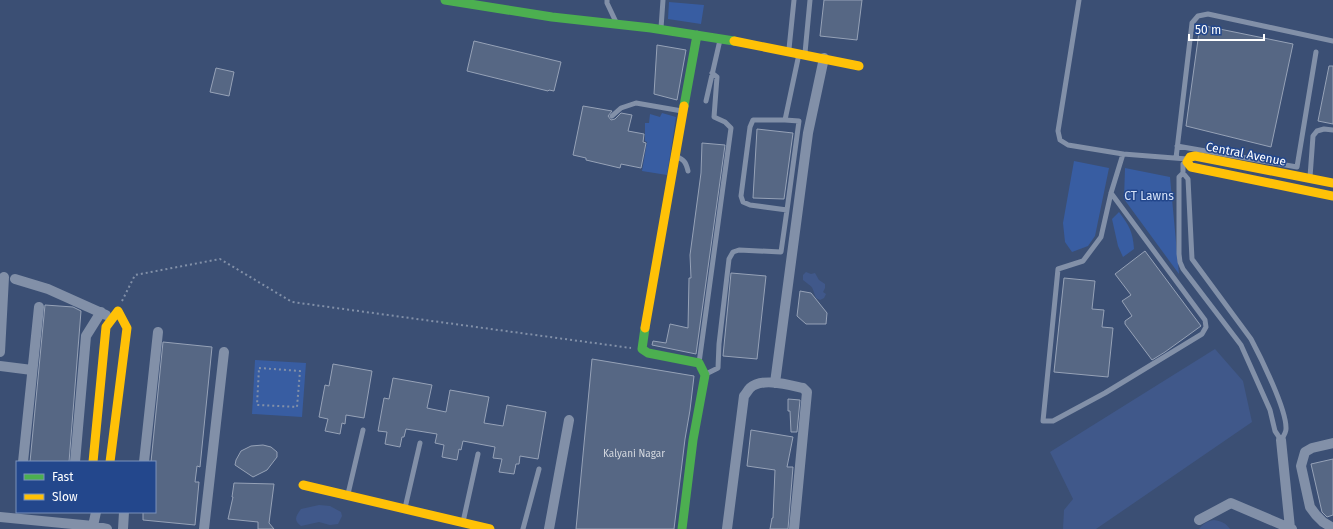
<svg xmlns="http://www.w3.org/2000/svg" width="1333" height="529" font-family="'Fira Sans',sans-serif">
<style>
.green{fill:#385da2}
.water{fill:#40588a}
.building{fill:#566784;stroke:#96a2b7}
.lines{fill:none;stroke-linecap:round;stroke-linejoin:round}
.path{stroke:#8290a8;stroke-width:2;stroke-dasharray:2 3;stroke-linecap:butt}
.lane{stroke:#8290a8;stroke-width:5}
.street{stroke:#8290a8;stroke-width:10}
.fast{stroke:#4caf50;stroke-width:9}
.slow{stroke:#ffc107;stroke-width:9}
.labels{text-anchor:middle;stroke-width:3;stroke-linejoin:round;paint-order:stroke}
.number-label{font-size:10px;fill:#d5d9e0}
.street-label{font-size:12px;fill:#fff;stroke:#23478c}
.park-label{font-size:12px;fill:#d6e2f8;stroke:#23478c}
</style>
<rect width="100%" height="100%" fill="#3b4f74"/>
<path class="green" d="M669,2L704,5L701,24L668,19Z
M662,113L676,117L667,175L642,171L647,142L645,141V123H649L650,114L660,117Z
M1074,161L1109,168L1095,236L1088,246L1072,252L1065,242L1063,223Z
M1125,168L1170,177L1179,274L1124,199Z
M1119,212C1129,225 1133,232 1134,249L1123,257L1118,246L1112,219Z
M255,360L306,363L302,417L252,414Z"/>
<path class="water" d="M806,272L811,274L815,273L819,280L825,284V288L823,292L826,294L824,298L820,300L816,298C811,284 814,289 803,280V275Z
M1215,349L1243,381L1252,422L1096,529H1063L1064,510L1073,499L1050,452Z
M319,505L330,506L341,512L342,516L338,524L330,525L319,522L301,526C293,520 296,516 301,509Z
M1214,520C1221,521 1226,523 1230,529H1199C1203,524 1207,521 1214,520Z"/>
<path class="building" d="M824,0H862L857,40L820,36Z
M1200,25L1293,44L1271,147L1186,126Z
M474,41L561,62L554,91L549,90L548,91L467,71Z
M657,45L686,50L677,100L654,94Z
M1329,66H1333V124L1318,121Z
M216,68L234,72L229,96L210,92Z
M583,106L612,111L608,116L611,120L615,119L621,113L632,115L628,131L644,134L643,142L646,143L641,168L621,164L620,168L586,160V158L573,155Z
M757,129L793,133L784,199L753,198Z
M702,143L725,145L696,354L652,345L653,341L666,343L670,324L688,328L689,278H691L690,255L701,173Z
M1145,251L1201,326L1165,352L1152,360L1125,324V321L1132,316L1122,301L1131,295L1115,274Z
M731,273L766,276L757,359L723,356Z
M1064,278L1095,281L1092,309L1104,310L1102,327L1113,328L1108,377L1054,372Z
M800,291L811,293L827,313L826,324H806L797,316Z
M45,305L73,307L81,311L69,462H30Z
M163,342L212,347L200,467L197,466L195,482H199L195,525L143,520V512H155V462H151Z
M592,359L694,376L690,410L685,439L674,529H576Z
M333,364L372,371L364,418L346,415L345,424L342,423L340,434L325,431L328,419L319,417L325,385L329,386Z
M393,378L432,385L427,408L446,412L450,390L489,397L484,423L503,426L507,405L546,412L538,459L520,456L519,464H516L514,474L499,472L502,459L493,458L495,447L463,441L461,450L459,449L457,460L442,457L444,445L435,443L437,434L406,429L404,437H402L400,447L385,444L387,432L378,431L384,398L389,399Z
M788,399L800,400L797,432H791L790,411H788Z
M751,430L793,437L787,467H793L788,529H770L772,518H773L775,470L747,466Z
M263,445L271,447L277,452V457L267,470L253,477L235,465L236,460L241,451L251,446Z
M1333,459V515L1327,517L1322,512L1311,464Z
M234,483L274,484L269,523L274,529H258V522L228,519L233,497H232Z"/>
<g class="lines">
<path class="path" d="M122,301L135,275L220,259L292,302L631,348
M259,368L300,371L297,407L257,405Z"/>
<path class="lane" d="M607,0V3L616,22
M1079,0L1058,131L1060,140L1068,145L1123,154L1187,159
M661,28L663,0
M789,49L794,0
M805,53L810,0
M706,101L720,40
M612,116L621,108L636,103L682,111
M785,120L799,54
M1177,146L1297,167L1316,52
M676,156C684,160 686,162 688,171
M1176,158L1192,23L1198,16L1208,14L1333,41
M1183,164V173L1179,177V254L1180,262L1183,269L1241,345L1270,410L1275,431L1281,440
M1183,173L1188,179L1192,259L1251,339C1260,356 1287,410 1286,429C1286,433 1283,437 1281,440
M1310,177L1313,136L1317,131L1324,129L1333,130
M1111,193L1205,320L1206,327L1202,334L1105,393L1053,421H1043L1058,269L1083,261L1101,237L1111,193L1123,154
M699,363L731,128L725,122L714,117L717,77L712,73
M706,374L718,368L719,344L729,259L733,252L739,250L781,252L787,210L750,205L743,202L741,196L750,127L753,120H785L799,121L787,210
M348,494L363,430
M405,508L420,443
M463,522L478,454
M523,529L539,469"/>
<path class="street" d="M15,279L48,289L106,315
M0,352L4,277
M0,366L32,370
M775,383L808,133L824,58
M1281,440L1290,528
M1333,443L1312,448L1305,452L1301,466L1310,507L1316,515L1323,522L1333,528
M23,462L39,307
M75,462L86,336L101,312
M144,462L158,332
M0,517L93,526L107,529
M1199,520L1231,503L1292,529
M93,526L96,512
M123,529L124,512
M204,529L224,352
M549,529L569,420
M727,529L744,396C746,394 748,390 750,388C762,377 789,385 803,388L807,392L794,529"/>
<path class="fast" d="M445,0L552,17L651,28L734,41
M684,106L697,35
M645,328L642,349L648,353L699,363L705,375L693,440L682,529"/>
<path class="slow" d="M734,41L859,66
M1333,183L1195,156L1190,157L1187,162L1191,167L1333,196
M645,328L684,106
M93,462L106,327L118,311L127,328L110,462
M303,485L490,529"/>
</g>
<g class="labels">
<g class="number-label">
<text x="634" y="457">Kalyani Nagar</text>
</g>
<g class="street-label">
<text transform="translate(1246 154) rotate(11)" y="4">Central Avenue</text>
</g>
<g class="park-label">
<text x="1149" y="200">CT Lawns</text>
</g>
</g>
<rect x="16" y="461" width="140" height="52" fill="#23478c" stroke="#7b91ba"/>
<rect x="24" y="474" width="20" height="6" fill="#4caf50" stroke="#7b91ba"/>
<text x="52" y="481" font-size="12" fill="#ffffff">Fast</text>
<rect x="24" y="494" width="20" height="6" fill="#ffc107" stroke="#7b91ba"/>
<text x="52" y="501" font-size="12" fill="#ffffff">Slow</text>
<path d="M1189 34v6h75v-6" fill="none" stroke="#ffffff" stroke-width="2"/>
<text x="1195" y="34" font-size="12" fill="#ffffff" stroke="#23478c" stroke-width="3" paint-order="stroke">50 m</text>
</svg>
